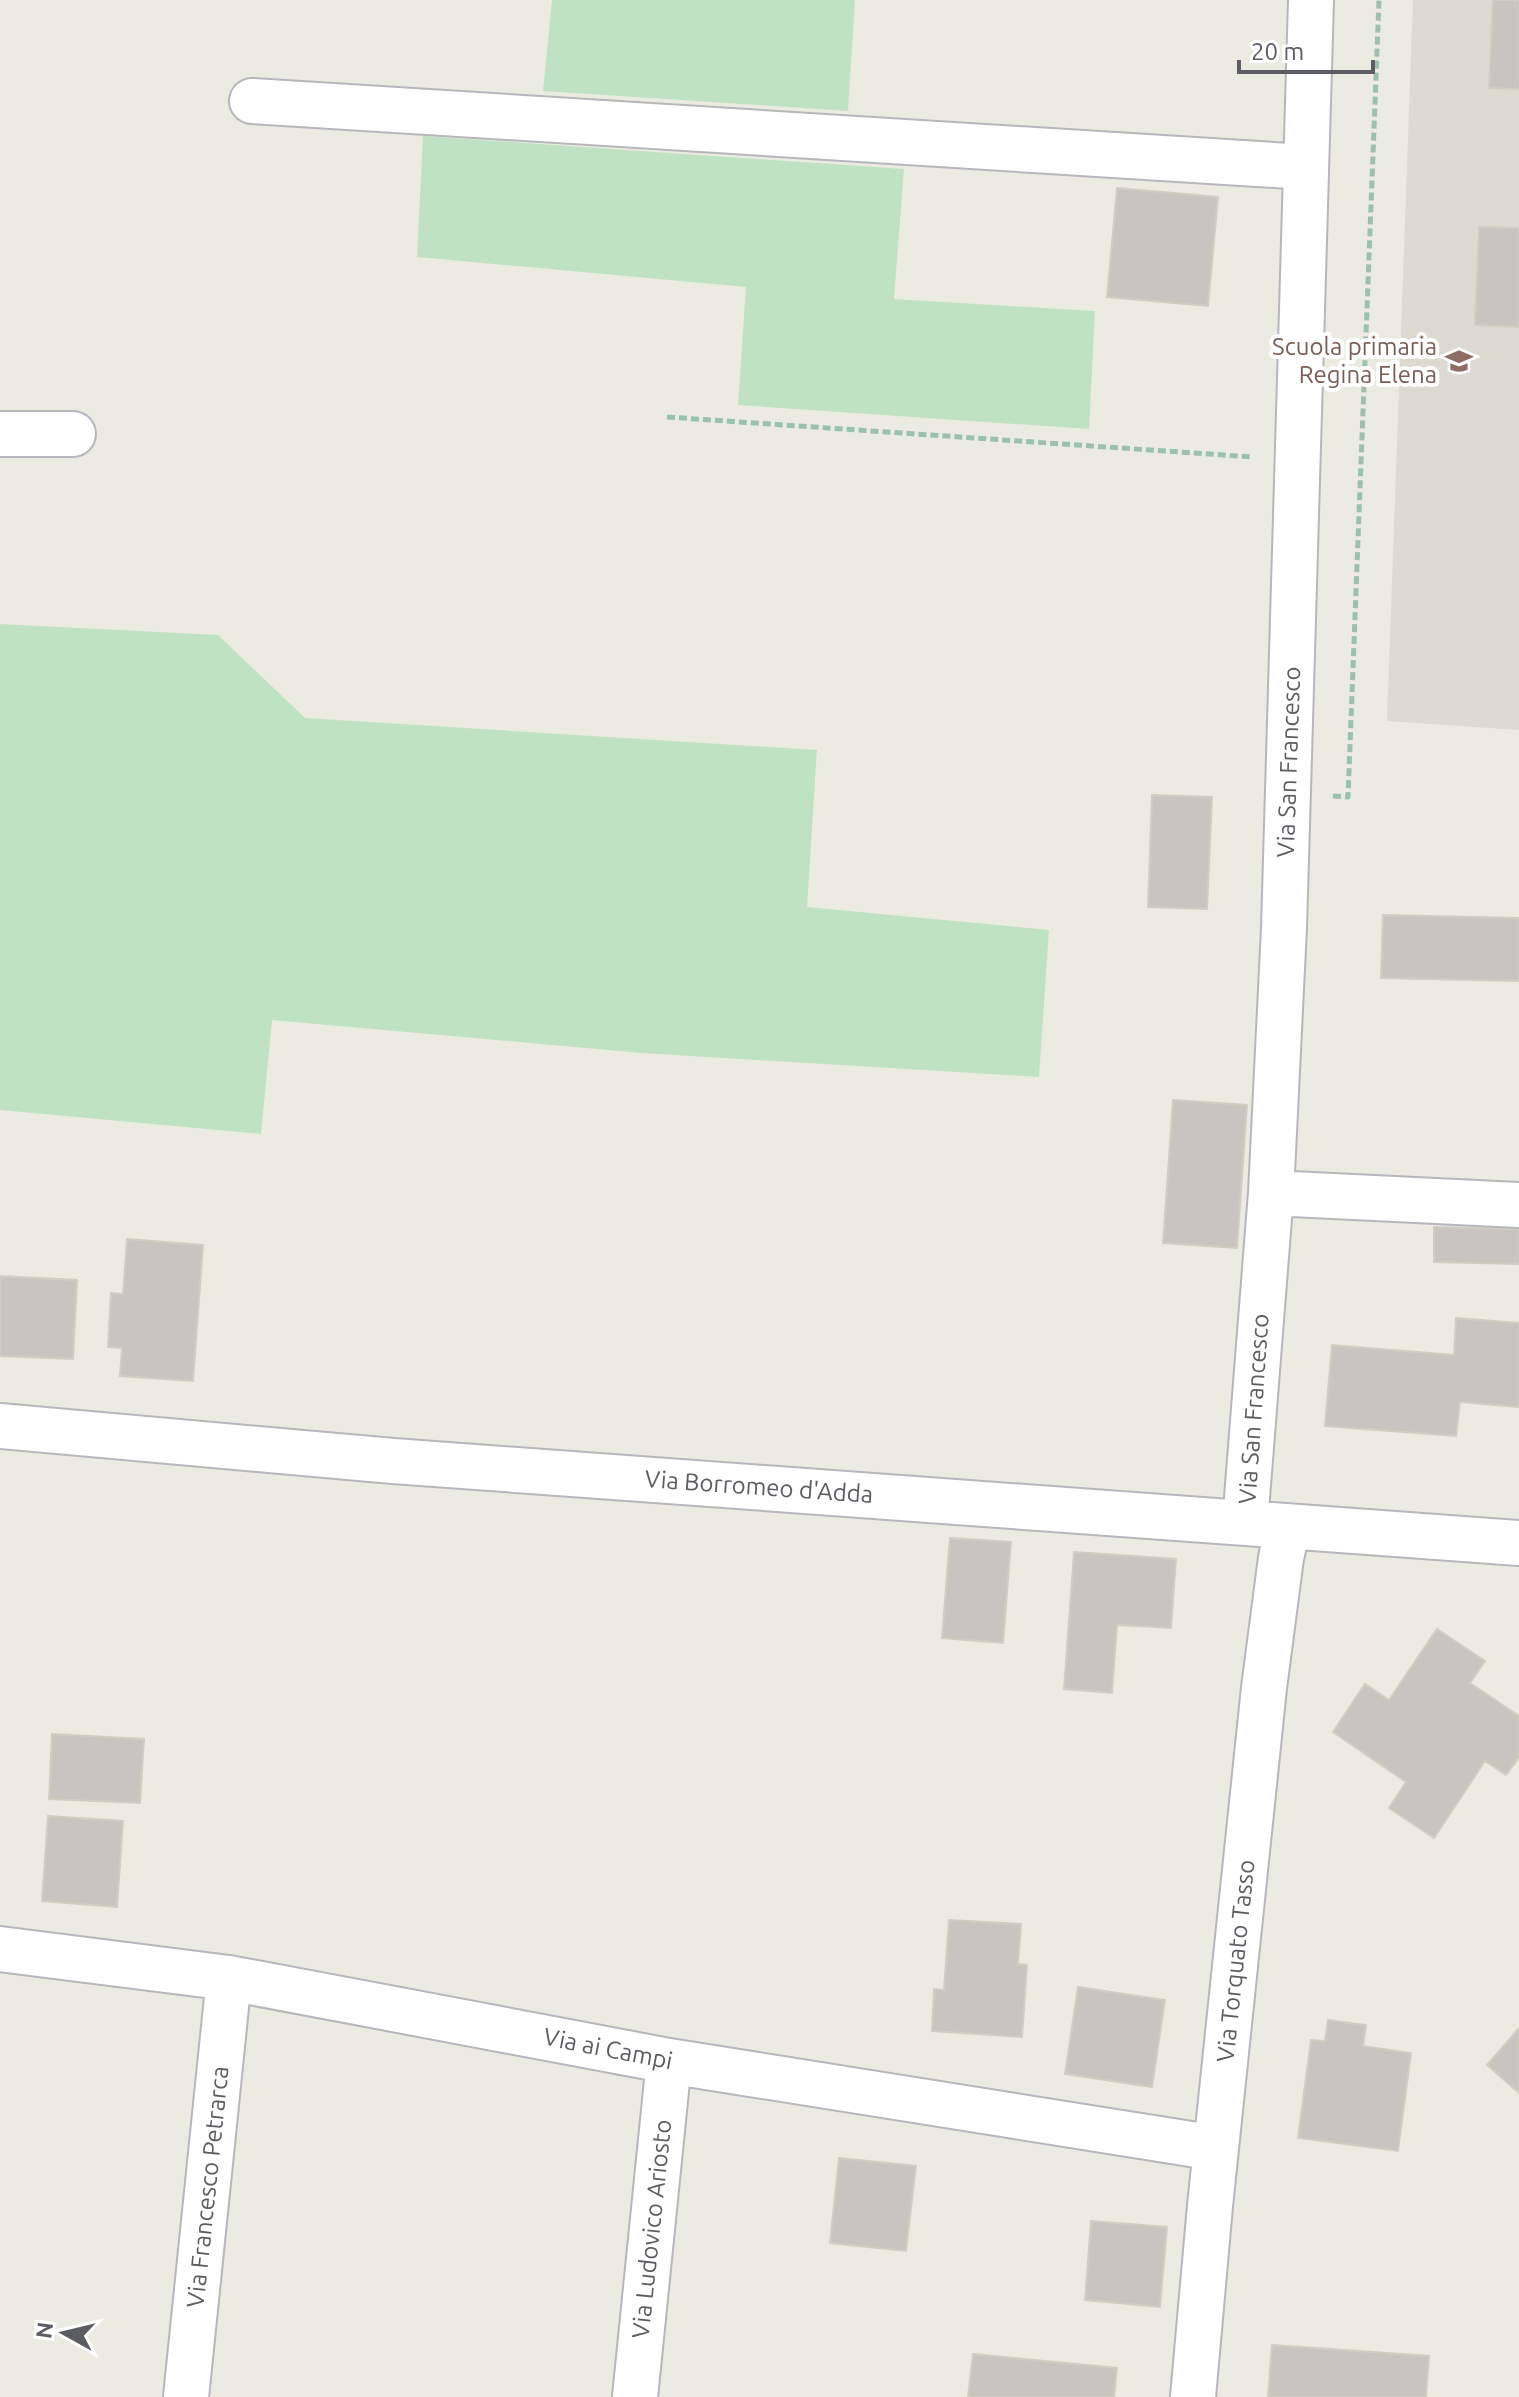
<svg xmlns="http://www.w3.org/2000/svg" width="1519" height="2397" font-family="Ubuntu,sans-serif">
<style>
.education{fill:#dcdad1}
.green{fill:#c0e2c4}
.building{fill:#c8c5c0;stroke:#d1cec1;stroke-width:2}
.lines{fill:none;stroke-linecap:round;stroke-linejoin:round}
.minor-casing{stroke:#b5b7bc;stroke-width:48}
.path{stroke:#9ac2aa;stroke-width:5;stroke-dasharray:8 4;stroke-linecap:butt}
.minor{stroke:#fff;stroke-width:44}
.labels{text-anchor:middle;stroke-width:8;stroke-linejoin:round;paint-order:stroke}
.education-label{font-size:24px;fill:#785e54;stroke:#fff;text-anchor:end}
.street-label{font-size:24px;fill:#5b5d62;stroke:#fff}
</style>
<rect width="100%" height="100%" fill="#ecebe2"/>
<path class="education" d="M1413,0H1519V730L1387,721Z"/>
<path class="green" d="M552,0H855L848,111L543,91Z
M423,136L904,169L894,299L1095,311L1089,429L738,405L746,287L417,257Z
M0,624L218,635L305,718L817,750L807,907L1049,930L1039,1077L642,1053L272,1020L261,1134L0,1110Z"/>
<path class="building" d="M1493,0H1519V89L1489,88Z
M1117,188L1218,197L1208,306L1107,297Z
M1479,227L1519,228V327L1475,325Z
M1152,795L1212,797L1207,909L1148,907Z
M1383,915L1519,918V981L1381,978Z
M1173,1100L1247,1105L1237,1248L1163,1243Z
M1434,1227L1519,1229V1264L1434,1262Z
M127,1239L203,1245L193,1381L120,1376L122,1348L108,1347L111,1293L123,1294Z
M0,1276L77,1280L73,1359L0,1356Z
M1456,1318L1519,1323V1407L1460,1402L1456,1436L1325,1426L1332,1345L1454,1355Z
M950,1538L1011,1542L1003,1643L942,1638Z
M1074,1552L1176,1559L1171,1628L1117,1625L1112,1693L1064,1689Z
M1437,1629L1485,1661L1470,1683L1519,1716V1757L1506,1775L1485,1761L1434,1838L1389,1808L1406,1782L1333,1732L1365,1684L1389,1700Z
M52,1734L144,1739L140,1803L49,1799Z
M48,1816L123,1821L117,1907L42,1901Z
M949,1920L1021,1924L1018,1964L1027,1965L1022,2037L932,2031L934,1989L944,1990Z
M1078,1987L1165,2000L1152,2087L1065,2074Z
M1328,2020L1366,2025L1363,2046L1411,2053L1398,2151L1298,2138L1311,2040L1325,2041Z
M1519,2028V2093L1487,2065Z
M839,2158L916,2166L906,2251L830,2243Z
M1091,2221L1167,2227L1160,2307L1085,2300Z
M1272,2345L1429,2356L1426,2397H1268Z
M973,2354L1117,2368L1114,2397H968Z"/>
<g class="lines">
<g class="minor-casing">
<path id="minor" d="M252,101L1306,167
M0,434H73
M1271,1193L1519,1205
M0,1426L393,1461L1519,1543
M1245,1523L1271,1193L1284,928L1311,0
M0,1949L229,1978L669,2061L1216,2148
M186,2397L229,1978
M635,2397L669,2061
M1193,2397L1210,2206L1264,1688L1281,1558L1288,1526"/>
</g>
<path class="path" d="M667,417L1253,457
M1333,796L1348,797L1379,0"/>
<use href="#minor" class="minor"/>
</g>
<defs>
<g id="school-bare" transform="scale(2.16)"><path d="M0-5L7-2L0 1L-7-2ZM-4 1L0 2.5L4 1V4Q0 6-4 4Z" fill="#8d6e63" stroke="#fff" stroke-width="2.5" paint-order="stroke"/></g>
</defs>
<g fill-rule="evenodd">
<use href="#school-bare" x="1459" y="361"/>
</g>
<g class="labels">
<g class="education-label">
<text x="1437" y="355">Scuola primaria<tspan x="1437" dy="28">Regina Elena</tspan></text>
</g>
<g class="street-label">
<text transform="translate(1289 762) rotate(-88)" y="8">Via San Francesco</text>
<text transform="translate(1254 1409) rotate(-86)" y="8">Via San Francesco</text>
<text transform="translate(759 1487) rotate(4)" y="8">Via Borromeo d'Adda</text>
<text transform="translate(1236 1961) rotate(-84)" y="8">Via Torquato Tasso</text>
<text transform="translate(608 2049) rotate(11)" y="8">Via ai Campi</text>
<text transform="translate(208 2187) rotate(-84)" y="8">Via Francesco Petrarca</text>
<text transform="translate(652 2229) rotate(-84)" y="8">Via Ludovico Ariosto</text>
</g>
</g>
<g transform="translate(64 2333) rotate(278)" stroke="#ffffff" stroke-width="6" paint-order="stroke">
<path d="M0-6L14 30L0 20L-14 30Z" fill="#5b5d62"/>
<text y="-12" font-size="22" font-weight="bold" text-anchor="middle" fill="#5b5d62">N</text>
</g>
<path d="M1239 60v12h134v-12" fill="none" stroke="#5b5d62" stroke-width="4"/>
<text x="1251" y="60" font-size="24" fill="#5b5d62" stroke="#ffffff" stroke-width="6" paint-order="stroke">20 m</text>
</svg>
